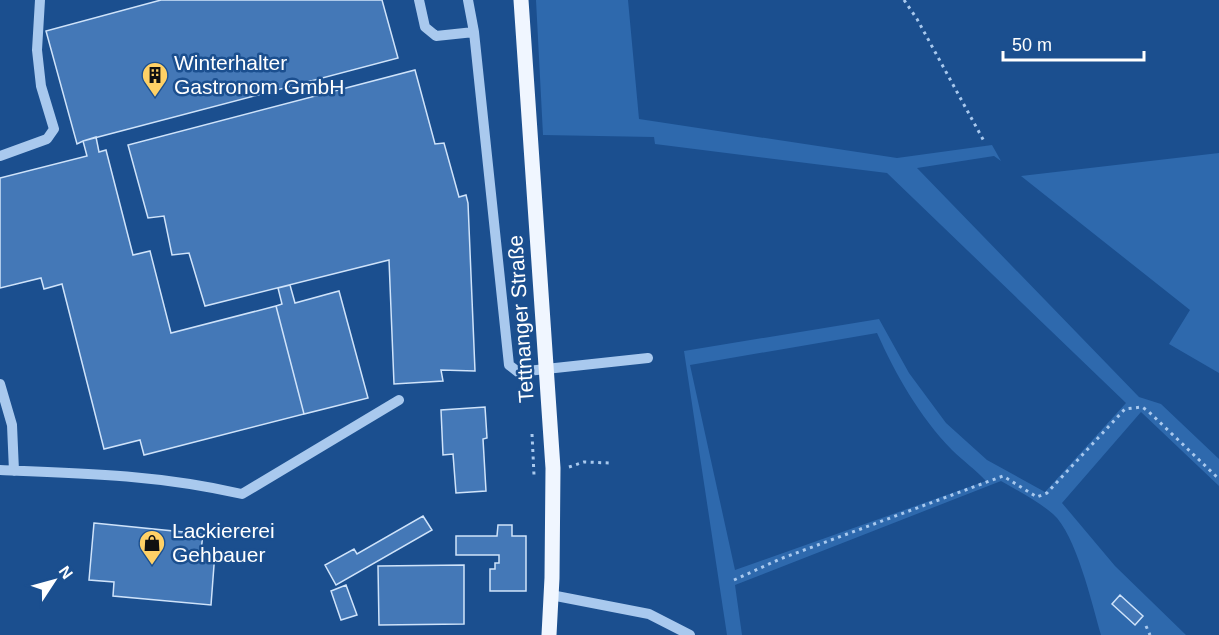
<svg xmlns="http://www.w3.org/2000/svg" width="1219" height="635" font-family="Helvetica,sans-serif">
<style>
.green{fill:#2e69ad;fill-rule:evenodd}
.building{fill:#4478b7;stroke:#cfe3fa;stroke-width:1.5}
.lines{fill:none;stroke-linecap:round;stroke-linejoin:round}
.path{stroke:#a9c9ee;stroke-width:3;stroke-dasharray:3 4.5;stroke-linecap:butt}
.minor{stroke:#a9c9ee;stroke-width:10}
.major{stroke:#f0f6ff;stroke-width:15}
.labels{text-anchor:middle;stroke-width:5;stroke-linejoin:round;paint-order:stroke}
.poi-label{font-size:21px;fill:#fff;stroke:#1b4f8f;text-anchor:start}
.street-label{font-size:21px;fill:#fff;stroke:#1b4f8f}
</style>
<rect width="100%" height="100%" fill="#1b4f8f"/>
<path class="green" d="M536,0H628L639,119L897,158L992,145L1001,161L994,156L917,168L1139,397L1161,404L1219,459V486L1141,412L1062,503L1115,566L1186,635H1101C1092,604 1076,534 1053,514C1038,501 1018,491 1001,481L735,585L742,635H727L684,351L879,319L909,373L946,423L987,460L1045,492L1126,403L887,173L655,144L654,137L543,135ZM877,333C896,375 919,416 952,450C962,460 976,470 986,481L735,570L690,365Z
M1219,153V373L1169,344L1190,310L1021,176Z"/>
<path class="building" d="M161,0H382L398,58L83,141L77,144L46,31Z
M415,70L435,144L444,143L459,197L466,195L468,203L475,371L441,370L443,381L394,384L389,260L205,306L189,253L172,255L164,216L148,218L128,145Z
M96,137L99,152L106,150L133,255L150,251L171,333L276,306L304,414L144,455L140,440L104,449L62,284L44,289L41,278L0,288V178L87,156L83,141Z
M290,285L295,303L339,291L368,398L304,414L276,306L282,304L278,288Z
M485,407L487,438L483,439L486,491L456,493L453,454L443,455L441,410Z
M423,516L432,530L336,585L325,565L354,549L357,554Z
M94,523L203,534L201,551L215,552L211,605L113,596L114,582L89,580Z
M498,525H512V536H526V591H490V569H495V563H499V555H456V536H497Z
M464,565V624L379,625L378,566Z
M346,585L357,615L341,620L331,591Z
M1120,595L1143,616L1135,625L1112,604Z"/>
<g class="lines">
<path class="path" d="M904,0L917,19L985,143
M532,434L534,475
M569,467L584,462L610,463
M734,580L780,559L1003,476L1037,497L1047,493L1125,409L1142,407L1148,411L1219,479
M1146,626L1150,635"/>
<path class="minor" d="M419,0L425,27L436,36L474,32L509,365L518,372L648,358
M468,0L474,32
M0,156L47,139L54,129L41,86L37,50L40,0
M0,384L12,425L14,471
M0,470C83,473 160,475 242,494L399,400
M551,595L649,614L690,635"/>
<path class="major" d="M521,0L553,468L552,578L549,635"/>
</g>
<defs>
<g id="building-pin" transform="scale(1.35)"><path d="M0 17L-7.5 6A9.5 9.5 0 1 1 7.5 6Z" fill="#ffd166" stroke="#1b4f8f"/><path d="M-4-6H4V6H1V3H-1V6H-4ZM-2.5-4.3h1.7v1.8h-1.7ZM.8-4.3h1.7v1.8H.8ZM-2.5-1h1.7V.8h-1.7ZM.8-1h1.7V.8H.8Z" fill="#111"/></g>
<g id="shop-pin" transform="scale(1.35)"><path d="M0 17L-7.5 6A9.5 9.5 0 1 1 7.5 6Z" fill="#ffd166" stroke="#1b4f8f"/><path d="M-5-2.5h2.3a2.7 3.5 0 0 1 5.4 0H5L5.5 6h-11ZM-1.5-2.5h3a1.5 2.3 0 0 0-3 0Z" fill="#111"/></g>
</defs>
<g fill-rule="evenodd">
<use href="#building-pin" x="155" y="75"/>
<use href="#shop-pin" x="152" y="543"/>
</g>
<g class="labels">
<g class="poi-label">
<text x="174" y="70">Winterhalter<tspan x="174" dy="24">Gastronom GmbH</tspan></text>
<text x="172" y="538">Lackiererei<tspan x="172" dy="24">Gehbauer</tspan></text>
</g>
<g class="street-label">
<text transform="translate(521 319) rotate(-94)" y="7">Tettnanger Straße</text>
</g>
</g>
<g transform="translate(54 581) rotate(54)" stroke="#1b4f8f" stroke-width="4.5" paint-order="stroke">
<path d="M0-4.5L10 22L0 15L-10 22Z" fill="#ffffff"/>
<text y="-9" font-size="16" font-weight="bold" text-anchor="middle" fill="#ffffff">N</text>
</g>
<path d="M1003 51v9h141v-9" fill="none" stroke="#ffffff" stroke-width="3"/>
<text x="1012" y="51" font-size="18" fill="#ffffff" stroke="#1b4f8f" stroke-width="4.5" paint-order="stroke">50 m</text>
</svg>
